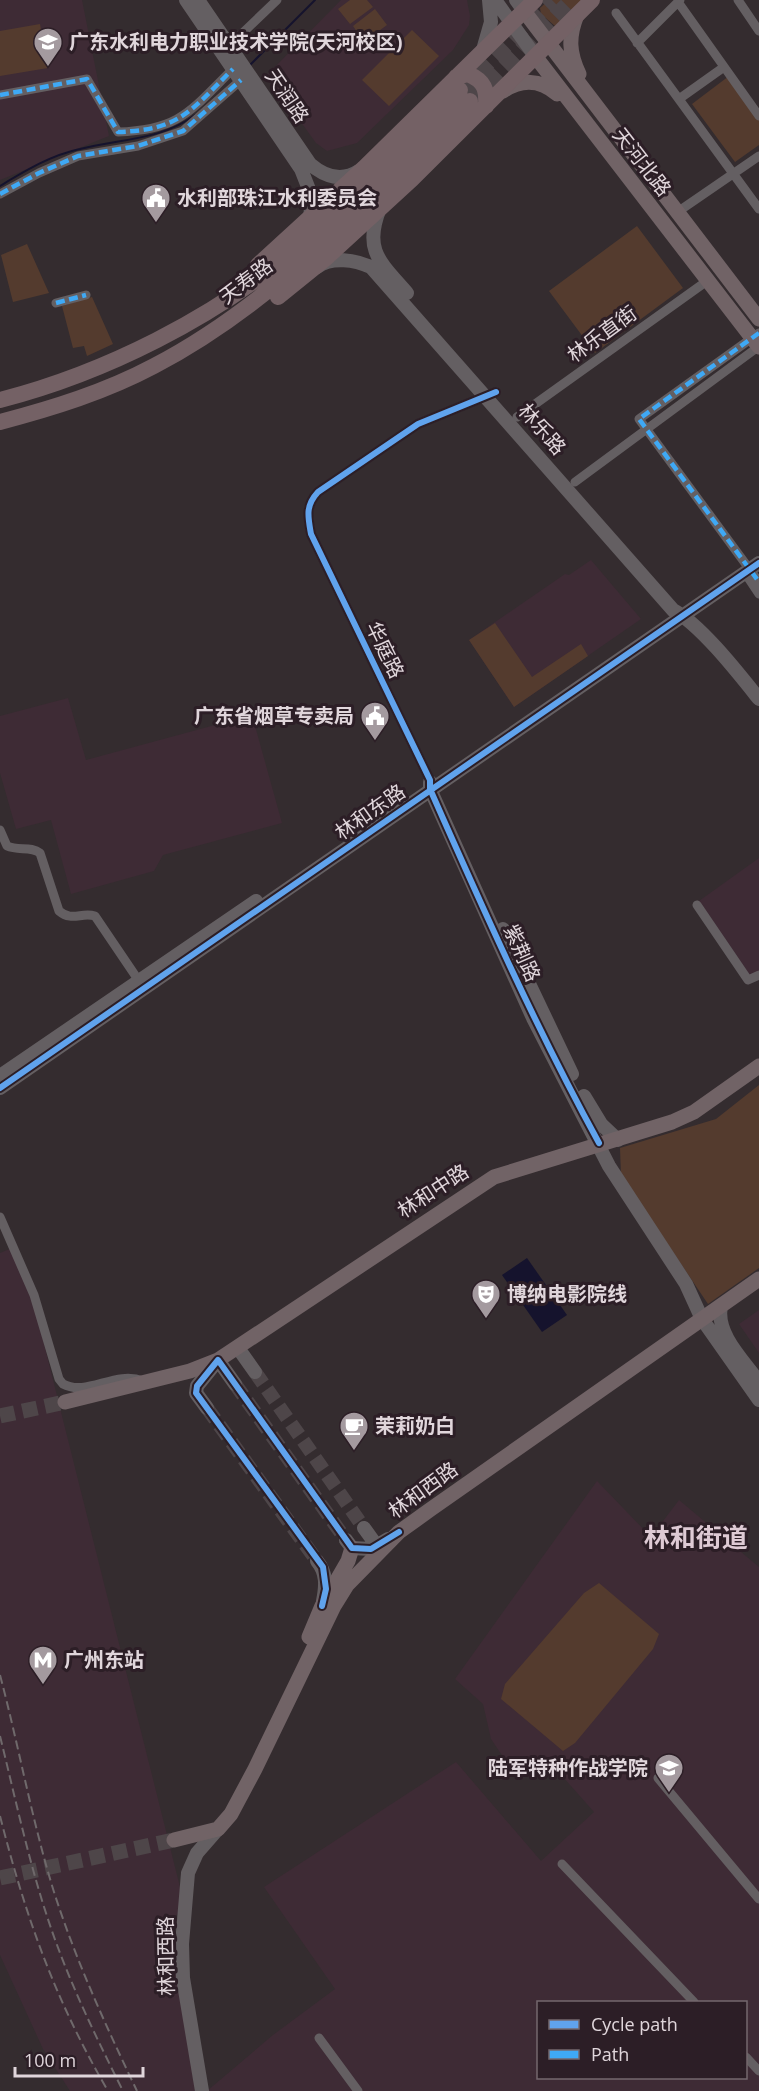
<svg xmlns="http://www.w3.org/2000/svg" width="759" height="2091" font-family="'Open Sans','Noto Sans SC',sans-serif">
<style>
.built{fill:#3e2b35;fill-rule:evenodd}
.green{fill:#543b2e}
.water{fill:#15132d}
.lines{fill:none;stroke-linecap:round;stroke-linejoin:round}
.stream{stroke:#15132d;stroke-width:2}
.secondary-tunnel{stroke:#4e4649;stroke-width:14;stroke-dasharray:14 7;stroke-linecap:butt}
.primary-tunnel{stroke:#4e4649;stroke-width:15;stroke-dasharray:15 8;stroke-linecap:butt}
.highway-tunnel{stroke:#4e4649;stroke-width:16;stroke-dasharray:16 8;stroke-linecap:butt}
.street{stroke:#645f62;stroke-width:9}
.secondary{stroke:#645f62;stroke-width:14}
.primary{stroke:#716366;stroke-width:15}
.highway{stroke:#746165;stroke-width:16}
.rail{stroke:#6f696b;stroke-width:2;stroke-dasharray:9 4.5;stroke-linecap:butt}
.quiet{stroke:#3fa9f5;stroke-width:4.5;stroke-dasharray:9 4.5;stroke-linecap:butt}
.cycleway-casing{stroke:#2c1e26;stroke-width:10}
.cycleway{stroke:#60a3ed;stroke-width:6}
.labels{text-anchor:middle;stroke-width:6;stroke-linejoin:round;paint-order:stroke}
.poi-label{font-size:20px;font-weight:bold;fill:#e0d6db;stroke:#2c1e26;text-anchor:start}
.street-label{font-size:20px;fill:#e0d6db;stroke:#2c1e26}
.district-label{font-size:26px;font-weight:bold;fill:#decad4;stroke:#2c1e26}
</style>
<rect width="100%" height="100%" fill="#342c2f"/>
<path class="built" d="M0,0H82L109,136L0,180Z
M341,0H467L470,16L469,25L453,50L357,143L327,151L316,143L267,75Z
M591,560L641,619L514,707L469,640L565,574L569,575Z
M68,698L86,760L252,715L282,823L163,855L154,871L71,894L51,820L16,829L0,773V716Z
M759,858V972L750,978L699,901Z
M12,1248L36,1312L185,1907L171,1920L195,2091H70L43,2049L0,1955V1253Z
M759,1310V1353L739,1324Z
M597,1481L651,1537L679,1500L759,1567V2091H207L273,2035L335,1989L264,1887L456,1762L541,1861L594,1812L563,1777L514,1764L501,1754L491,1739L483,1704L455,1679ZM538,2002H746V2078H538Z"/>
<path class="green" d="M350,0H367L373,7L350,24L338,9Z
M549,0H583L555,26L541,14L540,8Z
M375,9L387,25L364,42L353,26Z
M40,24L48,68L0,76V31Z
M412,30L439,56L389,106L362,80Z
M729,76L759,116V145L735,162L692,104Z
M637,226L683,288L595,353L549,291Z
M27,244L49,293L13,302L1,255Z
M92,297L113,344L87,356L84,346L73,348L62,306Z
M495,623L532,677L581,644L588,656L514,707L469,640Z
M759,1085V1268L708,1304L621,1175L620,1148L716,1119Z
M599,1583L659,1634L653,1649L575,1743L563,1751L501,1699L505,1684L584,1593Z"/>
<path class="water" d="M527,1258L567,1315L542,1332L502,1275Z"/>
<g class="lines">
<path class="stream" d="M250,65L315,0
M0,186C25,171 51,155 80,149C119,139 162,140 195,115"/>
<path class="secondary-tunnel" d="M255,1372L364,1528
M235,1384L346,1540
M207,1408L317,1561"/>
<path class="primary-tunnel" d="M0,1416L65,1402
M0,1878L174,1840"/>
<path class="highway-tunnel" d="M460,90L552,0
M470,101L572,0"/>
<path class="street" d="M738,0L759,31
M678,2L759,116
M616,13L759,209
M637,43L680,0
M229,46L277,0
M0,95L87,79L118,132C181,130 191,110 233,69
M679,99L724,67
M0,194L39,173L78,156L138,146L183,131L241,80
M676,213L759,156
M56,303L86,295
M759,333L639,419L759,582
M517,417L707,281
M575,482L758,347
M745,573L759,594
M430,780L311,534C308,517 305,506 318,492L418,424L496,392
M0,830L7,846C18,851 31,846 40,853L59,911C72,922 81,912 95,916L141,984
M697,905L748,980L759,975
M0,1217L34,1295L59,1379L63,1384C87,1397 115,1370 143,1381
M658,1778L759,1899
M562,1864L694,2002
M319,2038L358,2091
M746,2057L759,2071"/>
<path class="secondary" d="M186,0L301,169L312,197L310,219
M198,0L310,164C325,177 342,182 359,171
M495,0L535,56
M516,0L524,11
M483,50L491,22L489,0
M380,208C363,250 380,262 407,293
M317,267C332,256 355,260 371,267L673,610C700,624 739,674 759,699
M430,782V789L533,1018L609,1166L686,1284L702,1319L759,1400
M503,929L572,1074
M0,1076L256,901
M0,1088L759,563
M584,1096L601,1124L618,1140
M721,1306C715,1334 744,1361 759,1382
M238,1348L255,1372
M207,1408L196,1393L197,1386L218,1360L235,1384
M364,1528L377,1546
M346,1540L352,1548L371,1549L388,1539
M317,1561C327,1573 326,1586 323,1601
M202,2091L183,1978L182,1944L188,1873L197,1853L218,1829"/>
<path class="primary" d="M524,11L759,319
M577,15C568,37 569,53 579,74
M535,56L759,347
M503,91C521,79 540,79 557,94
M65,1402L190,1371L218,1360L494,1177L672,1122L694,1112L759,1066
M309,1637L322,1606L348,1561L352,1548
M218,1829L231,1814L255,1769L334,1606L347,1585L399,1532L431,1509L759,1279
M174,1840L218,1829"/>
<path class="highway" d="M456,77L468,74C485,81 487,90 486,106
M258,265L364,168L535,0
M278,297L325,259L412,179L592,0
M0,400C105,373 214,318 297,248C355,200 406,143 460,90
M0,422C53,408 105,392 154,366C277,302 371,197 470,101"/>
<path class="rail" d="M0,1675C19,1747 32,1821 54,1892C76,1961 106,2026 137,2091
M0,1736C16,1801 30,1868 52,1931C71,1986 97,2039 123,2091
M0,1816C26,1918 55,2000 108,2091"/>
<path class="quiet" d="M0,95L87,79L118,132C181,130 191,110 233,69
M0,194L39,173L78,156L138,146L183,131L241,80
M56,303L86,295
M759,333L639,419L759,582"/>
<g class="cycleway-casing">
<path id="cycleway" d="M496,392L418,424L318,492C305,506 308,517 311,534L430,780V789C483,909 536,1028 599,1143
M0,1088L759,563
M322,1606L326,1589L323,1567L196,1393L197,1386L218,1360L352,1548L371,1549L399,1532"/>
</g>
<use href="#cycleway" class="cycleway"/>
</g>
<defs>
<g id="university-pin" transform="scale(1.5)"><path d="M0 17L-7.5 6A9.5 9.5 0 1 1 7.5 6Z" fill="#a49a9f" stroke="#2c1e26"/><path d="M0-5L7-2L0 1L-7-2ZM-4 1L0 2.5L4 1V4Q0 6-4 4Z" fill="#fff"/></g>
<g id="civic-pin" transform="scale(1.5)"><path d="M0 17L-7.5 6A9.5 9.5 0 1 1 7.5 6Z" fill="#a49a9f" stroke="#2c1e26"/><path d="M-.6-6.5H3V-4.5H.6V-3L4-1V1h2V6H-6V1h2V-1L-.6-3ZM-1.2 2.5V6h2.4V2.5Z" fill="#fff"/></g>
<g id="theatre-pin" transform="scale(1.5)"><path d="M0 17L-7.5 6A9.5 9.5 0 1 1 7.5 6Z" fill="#a49a9f" stroke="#2c1e26"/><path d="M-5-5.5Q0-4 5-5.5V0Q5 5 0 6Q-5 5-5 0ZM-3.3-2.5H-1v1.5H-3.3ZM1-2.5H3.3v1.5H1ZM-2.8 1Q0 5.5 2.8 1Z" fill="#fff"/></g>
<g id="cafe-pin" transform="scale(1.5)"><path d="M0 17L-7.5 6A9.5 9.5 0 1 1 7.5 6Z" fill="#a49a9f" stroke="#2c1e26"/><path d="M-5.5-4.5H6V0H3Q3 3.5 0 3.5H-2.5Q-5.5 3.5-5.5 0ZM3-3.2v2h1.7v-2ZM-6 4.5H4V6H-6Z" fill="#fff"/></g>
<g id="metro-pin" transform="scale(1.5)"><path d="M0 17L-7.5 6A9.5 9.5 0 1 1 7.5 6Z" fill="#a49a9f" stroke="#2c1e26"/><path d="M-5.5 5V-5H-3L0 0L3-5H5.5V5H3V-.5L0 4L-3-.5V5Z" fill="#fff"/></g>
</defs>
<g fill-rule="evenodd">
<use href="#university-pin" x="48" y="42"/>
<use href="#civic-pin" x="156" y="198"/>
<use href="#civic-pin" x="375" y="716"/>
<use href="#theatre-pin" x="486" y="1294"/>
<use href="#cafe-pin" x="354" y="1426"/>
<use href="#metro-pin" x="43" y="1660"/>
<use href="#university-pin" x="669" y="1768"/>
</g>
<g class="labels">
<g class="poi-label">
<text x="69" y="49">广东水利电力职业技术学院(天河校区)</text>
<text x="177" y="205">水利部珠江水利委员会</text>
<text x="354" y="723" text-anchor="end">广东省烟草专卖局</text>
<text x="507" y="1301">博纳电影院线</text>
<text x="375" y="1433">茉莉奶白</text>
<text x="64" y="1667">广州东站</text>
<text x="648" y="1775" text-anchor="end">陆军特种作战学院</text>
</g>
<g class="street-label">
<text transform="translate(287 96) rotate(56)" y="7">天润路</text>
<text transform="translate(642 162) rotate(52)" y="7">天河北路</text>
<text transform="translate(246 281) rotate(-37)" y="7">天寿路</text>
<text transform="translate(602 334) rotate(-36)" y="7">林乐直街</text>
<text transform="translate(542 429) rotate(49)" y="7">林乐路</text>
<text transform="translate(385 650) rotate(64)" y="7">华庭路</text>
<text transform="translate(370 812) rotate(-35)" y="7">林和东路</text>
<text transform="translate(522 953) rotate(66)" y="7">紫荆路</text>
<text transform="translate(433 1191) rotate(-33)" y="7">林和中路</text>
<text transform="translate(423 1490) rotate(-36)" y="7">林和西路</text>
<text transform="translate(166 1956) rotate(-91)" y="7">林和西路</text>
</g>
<g class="district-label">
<text x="696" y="1547">林和街道</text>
</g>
</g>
<rect x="537" y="2001" width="210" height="78" fill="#2c1e26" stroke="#74686e" stroke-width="1.5"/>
<rect x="549" y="2020" width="30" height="9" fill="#60a3ed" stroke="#74686e" stroke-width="1.5"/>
<text x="591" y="2031" font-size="18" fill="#e0d6db">Cycle path</text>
<rect x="549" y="2050" width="30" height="9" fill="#3fa9f5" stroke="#74686e" stroke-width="1.5"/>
<text x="591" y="2061" font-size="18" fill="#e0d6db">Path</text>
<path d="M15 2067v9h128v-9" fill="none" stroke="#e0d6db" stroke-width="3"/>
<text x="24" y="2067" font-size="18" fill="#e0d6db" stroke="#2c1e26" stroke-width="4.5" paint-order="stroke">100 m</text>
</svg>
